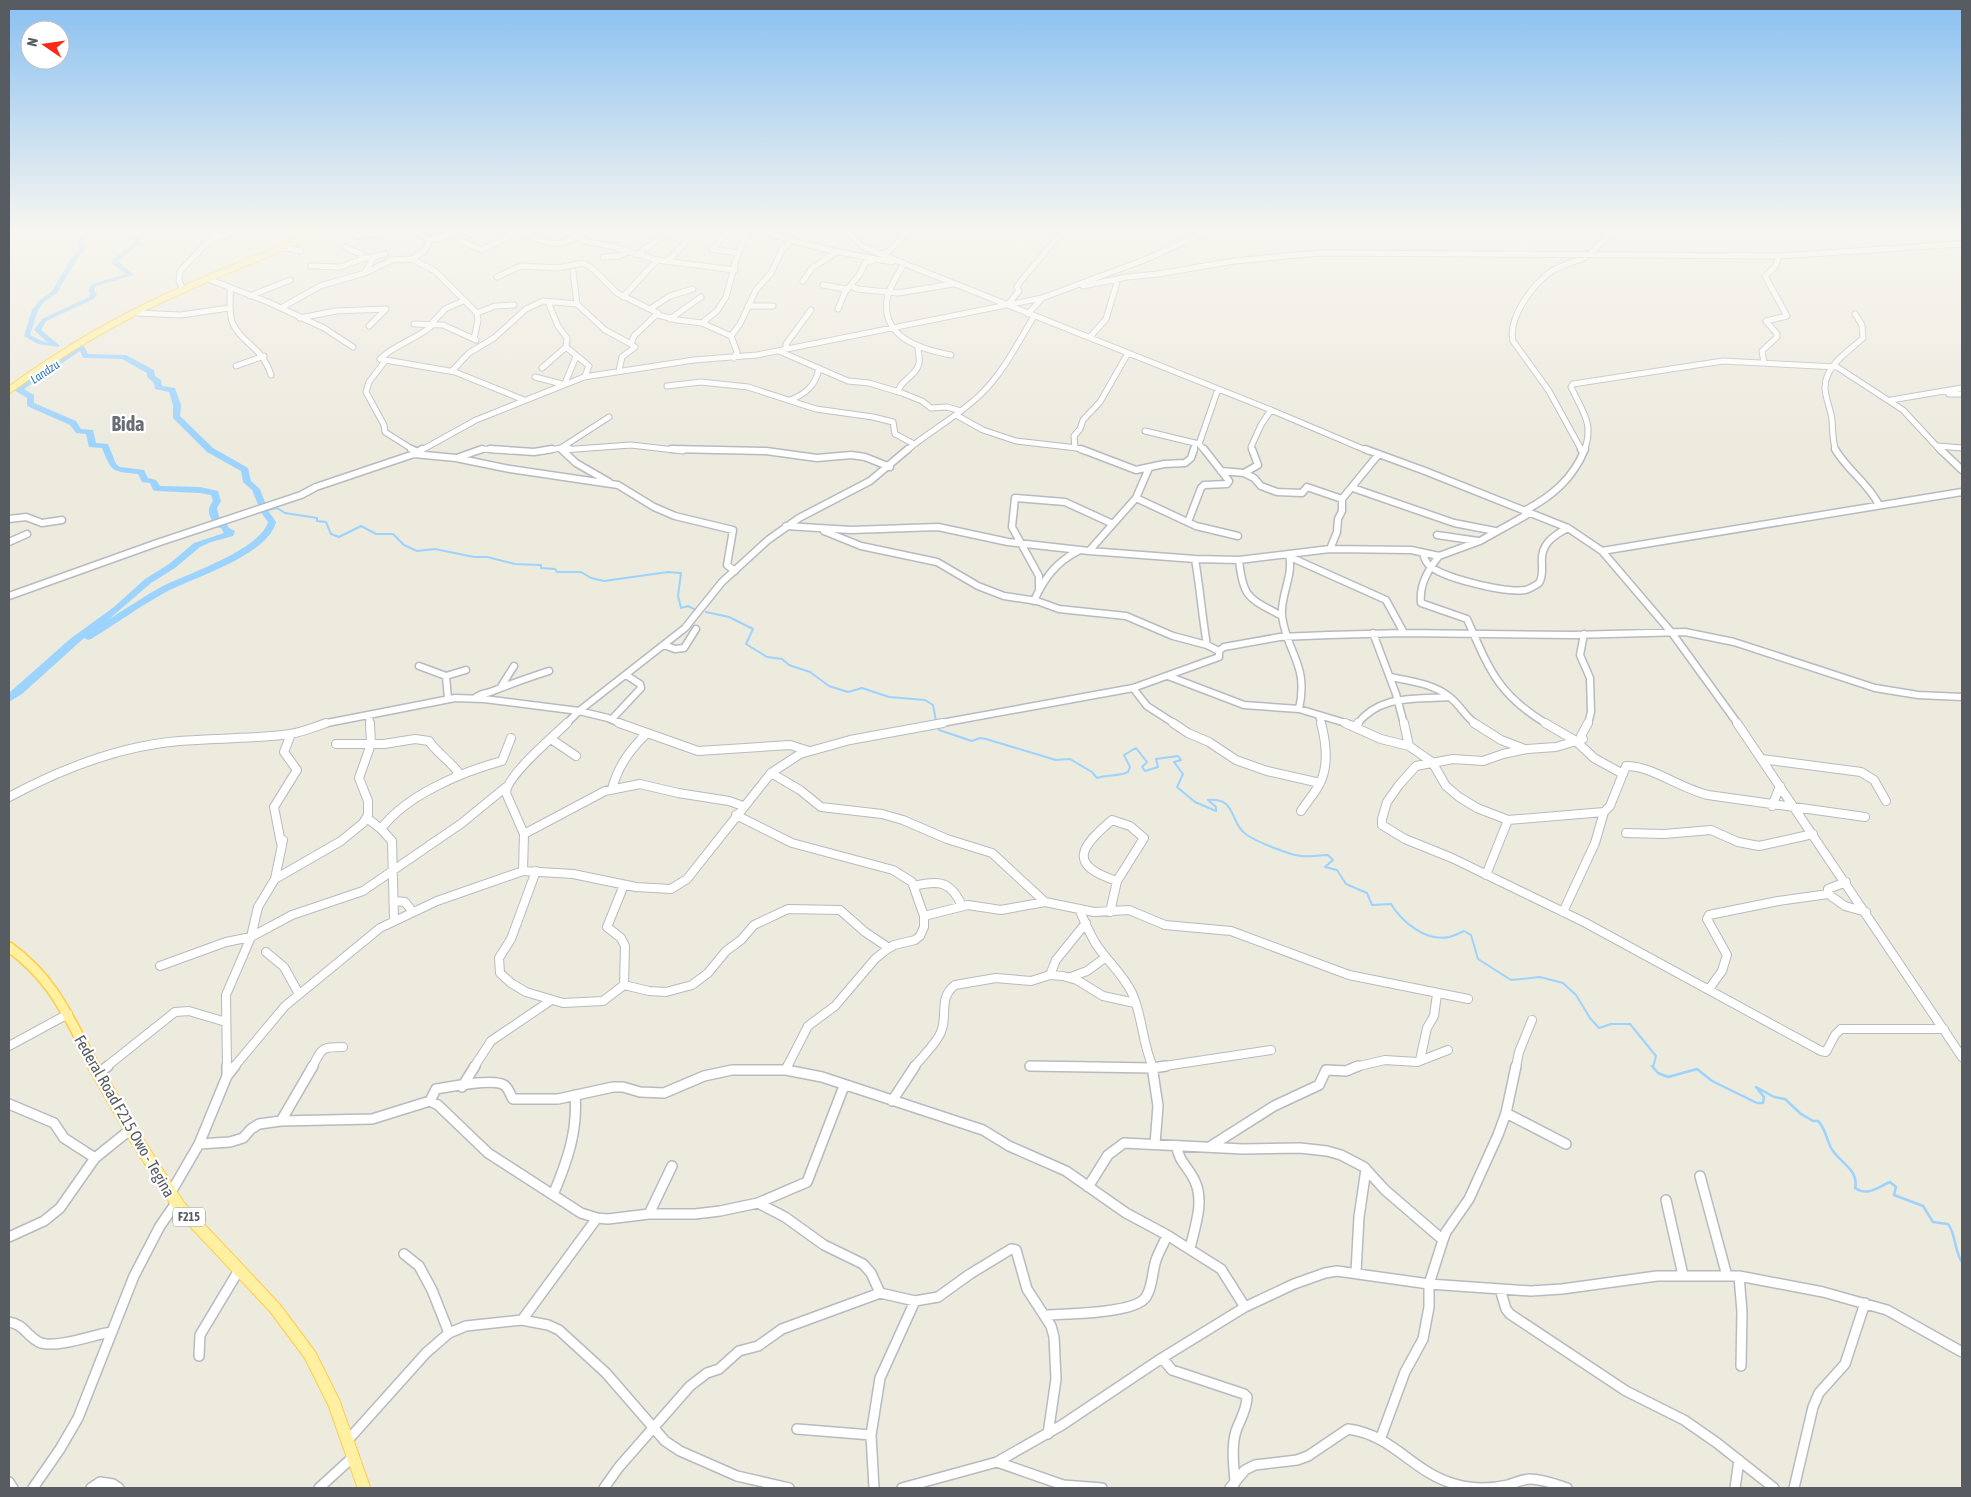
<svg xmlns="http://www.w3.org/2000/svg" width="1971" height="1497" font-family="'Asap Condensed',sans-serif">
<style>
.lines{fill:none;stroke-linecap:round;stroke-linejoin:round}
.stream-far1{stroke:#9cd3ff;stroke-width:2}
.stream{stroke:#9cd3ff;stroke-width:2.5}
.river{fill:#9cd3ff;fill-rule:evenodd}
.minor-far3-casing{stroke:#b7bac0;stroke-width:7}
.minor-far2-casing{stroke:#b7bac0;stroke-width:9}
.minor-far1-casing{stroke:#b7bac0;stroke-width:10}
.minor-casing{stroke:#b7bac0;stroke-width:12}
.major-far2-casing{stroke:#ffcd45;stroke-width:8}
.major-far1-casing{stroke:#ffcd45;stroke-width:12}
.major-casing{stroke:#ffcd45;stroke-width:14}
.minor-far3{stroke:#fff;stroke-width:5}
.minor-far2{stroke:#fff;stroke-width:6}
.minor-far1{stroke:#fff;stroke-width:8}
.minor{stroke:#fff;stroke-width:9}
.major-far2{stroke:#fff1a1;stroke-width:6}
.major-far1{stroke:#fff1a1;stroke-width:9}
.major{stroke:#fff1a1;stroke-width:12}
.labels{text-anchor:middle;stroke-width:4.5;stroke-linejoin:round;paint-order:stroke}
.far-water-label{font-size:12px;font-style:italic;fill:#3178c5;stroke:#fff}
.shield{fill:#fff;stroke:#898d91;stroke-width:1}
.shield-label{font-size:12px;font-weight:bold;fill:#575c62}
.near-street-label{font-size:16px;fill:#575c62;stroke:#fff}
.far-town-label{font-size:20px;font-weight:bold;fill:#686e74;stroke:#fff}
</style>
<rect width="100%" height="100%" fill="#edeade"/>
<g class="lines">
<path class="stream-far1" d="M264,511L277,508L285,513L317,518V521L326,522L331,534L339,537L361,526L376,534H393L404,545L417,551L435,549L474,557H487L515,564L541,565V568L555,569L557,572H581L591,578L604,581L668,572L681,573L678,596L681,608L688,606L696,610
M706,612L729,617L753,629L746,644L767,657L782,659L789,665L810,672L829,686L848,692L862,688L889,697L925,700L933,705L936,721
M939,730L972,741L980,738L986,739L1056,760L1070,759L1092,772L1097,778C1108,774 1118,777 1128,772L1130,767L1124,755L1136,748L1147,762L1142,767L1145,771L1158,767L1156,759L1178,756L1181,760L1174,762L1183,774L1177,787L1195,802L1216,811V807L1208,800C1237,797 1229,823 1247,835C1257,842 1290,855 1301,856C1310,857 1319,855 1328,855L1333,860L1325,867L1337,870L1346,884L1367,893L1372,905L1391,904C1402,922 1426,942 1449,937C1454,936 1459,933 1464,931L1471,935L1478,959L1511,980L1540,977L1563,983L1576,995L1590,1018L1599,1028L1611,1024H1630L1656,1056L1653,1067"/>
<path class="stream" d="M1652,1066L1658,1073L1668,1077L1697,1069L1712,1081L1757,1103H1763L1764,1097L1756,1087L1774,1097L1785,1099L1801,1114L1813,1121H1818C1825,1128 1826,1137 1830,1146C1837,1162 1860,1169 1855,1188C1868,1197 1878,1187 1890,1182L1896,1187L1894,1195L1923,1206L1933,1222L1948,1224C1956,1234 1954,1250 1962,1262"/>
<path class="river" d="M84,232H90L83,243L85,250L77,259L57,293L43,303L38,310L30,335L42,341L48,343L34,330L42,319L89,297L91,294L88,290L92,284L126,274L114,265L111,261L135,242L134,240L140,232H146L140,240V244L118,261L134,275L96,286L94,290L97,294L94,299L46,321L41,330L59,345V347L38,344L24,336L32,310L39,301L52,291L71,258L79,250L77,243Z
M81,346H84L88,354L126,355L154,370L155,376L161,380L162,386L175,388L181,405L180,416L213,448L248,468L251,481L260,489L266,505L262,508L259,507L252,490L243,482L241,471L207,452L173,418V405L169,392L155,389L154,383L147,377V373L122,359L86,358H83L80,351L24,389L34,395V403L76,421L81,429L93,430L96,443L108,444L116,464L120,467L144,470L148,478L156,480L160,486L200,487L218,491L221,501L217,508L220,520L218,522L226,523L229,528L235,531L233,536L211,542L200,547L175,568L151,583L108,620C125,609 143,597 161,587C186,574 260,550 268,522L260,511L261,509H267L276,522C267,556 195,577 166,592C140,606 116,624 91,639L88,640L84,638L22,694L9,702V693L70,639L114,607L145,579L169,564L194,543L224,533L221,528L214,527L213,525L216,523L213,522C208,514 207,509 213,501L211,495L200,493L156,491L153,490L150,483L142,482L138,474C112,471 112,473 102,448L89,447L86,434L76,433L70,425L27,406V398L14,390L65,354Z"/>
<g class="minor-far3-casing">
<path id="minor-far3" d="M522,232C556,247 555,248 588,232
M567,232L588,242L610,246L657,260L735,270
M727,232L712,249L738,253
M766,232C807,247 849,254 892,262
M806,232H809
M848,232L862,246L880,254L1271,410L1368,451
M356,236L387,232
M213,240L232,233
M429,240L444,237L451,232
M458,240L482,250L517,232
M458,240L475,232
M345,247L361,254L362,259L385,254
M284,248L301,251
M880,254L889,251L907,232
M636,255L669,232
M603,257L619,256L627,252
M412,259C420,254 429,250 429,240L417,232
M668,261L691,236
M904,264C898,274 891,284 888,295C878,336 919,349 951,355
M311,266L340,267L362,259
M573,271L577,304
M365,273L392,260L412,259L435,271L477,313L478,320L474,339
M497,277L521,266L557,268L583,263L592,268L617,293L658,313L634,336L631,344L635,347L622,357L619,371
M208,279L268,302L324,328L353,347
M803,281L812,268L837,252
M823,285L846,289
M852,286L857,289L898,293L953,284
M1083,286L1127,277L1158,274L1234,261L1319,253L1779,256L1962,244
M230,288C231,300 228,313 233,324C242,344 262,346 271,375
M183,289L179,281L180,271L218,232
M250,296L290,280
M623,297L657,260
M548,302L558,326L567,338L566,347L589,366L585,376
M1008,304L1019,291L1017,287L1020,282L1062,232
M748,306H773
M281,308L320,286L365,273L373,258
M650,309L670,296L693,289
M838,309L845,292L860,274L865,263L874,260
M137,313L181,315L229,308
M477,313L495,306L514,305
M1028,314L1042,298
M658,315L677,320L702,323L731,336
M300,318L336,311L386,309L369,326
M670,319L701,297
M702,323L717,311L726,297L738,253L748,232
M414,324L443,325L476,340
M431,324L445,309L463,301
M434,324C418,339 395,344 380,359L455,372L524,400
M1090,337L1106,319L1118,279
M789,348L786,347V344L811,310
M779,351L848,381L869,383L902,393L922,401L931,408L947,407L961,411
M734,358L737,352L731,336L740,324L756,290L771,273L782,250L791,241
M385,361L369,382L366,392L384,425L385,432L415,451
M1764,363L1762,351L1777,337V334L1766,321L1787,316L1765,276L1775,267L1779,256
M236,366L264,356
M542,368L566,347
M452,371L469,353L494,338L526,309L543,301L577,304L605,330L631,344
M535,377L562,384
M565,383L576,357
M667,386L701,382L748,387L816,409L873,417L893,422L895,434L914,444
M898,392C900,380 917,376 919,363C920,358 918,352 918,347
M1949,394H1962
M790,400C806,394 816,385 819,368
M1891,400L1962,388
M956,415L983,430L1016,441L1077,448L1084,451
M1145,431L1199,444L1205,451
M1199,444L1218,389
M1938,446L1962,448
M1075,448L1074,436L1080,429L1083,420L1100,402L1128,353
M561,449L563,451
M562,450L631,445L683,451
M420,451L476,420L584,377L694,360L757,355L1042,298L1144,260L1206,232
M478,451L483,449L511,451
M543,451L561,448L609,417
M906,451C930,431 958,416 980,395C1003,373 1018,343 1034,316
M1194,451L1195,443
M1252,451L1251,447L1261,425L1271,410
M1582,451L1549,391L1513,341C1508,318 1531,287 1549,273C1560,264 1575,263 1587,256C1592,253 1606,237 1612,232
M1584,451C1594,425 1584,414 1573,391L1571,387L1573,384L1723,361L1837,367L1903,410L1941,451
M1836,451C1832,440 1833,431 1832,420C1831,410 1826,400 1825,389C1824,366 1848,352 1863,338L1862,325L1855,314"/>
</g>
<g class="minor-far2-casing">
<path id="minor-far2" d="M411,449L418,452
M490,449L534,452L552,449
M561,449L576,463L609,482
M671,449L766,451L817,458L851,455L865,457L890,467
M1081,449L1136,470L1164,464L1185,463L1191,458L1194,449
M1365,449L1425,471L1568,528L1602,551L1672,633L1738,724
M1581,449L1583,453
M1835,449C1847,470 1869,484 1879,505
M1940,449L1962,470
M562,450L570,449
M414,454L456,458L510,469L618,485L654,507L675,516L733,530L727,565L735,571
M457,458L482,449
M1221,471L1244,473L1254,478L1261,486L1277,492L1302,493L1307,487L1342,499
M1244,473L1258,465L1252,449
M1353,488L1454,523L1495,531
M1136,498L1196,526L1238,536
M1524,511C1551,497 1573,479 1585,449
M9,519L26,517L42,523L62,520
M1188,522L1201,488L1204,485L1227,484L1229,481L1204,449
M786,526L851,530L938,527L1008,542L1089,551L1195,559L1239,560L1330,549L1411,550L1439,556L1480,541L1530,513
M824,531L861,546L937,562L978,586L1004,596L1037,601L1059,609L1126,616L1173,636L1207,645L1219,651
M1437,535L1478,541
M9,542L27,534
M1330,549L1337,532L1338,519L1342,511V499L1378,455
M1089,551L1136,498L1149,468
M1602,551L1962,492
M1423,553C1424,557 1425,561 1428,564C1440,578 1506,593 1525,590C1530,589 1534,586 1539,583C1543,577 1542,571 1542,564C1540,545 1552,536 1568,528
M1289,555C1294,576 1280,595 1282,616C1287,654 1309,664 1299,709
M1439,556C1428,570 1419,585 1421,603L1467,619C1489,669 1498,695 1547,724
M1290,557L1386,600L1404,633
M1195,559C1200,588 1202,616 1207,645
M1239,560C1243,599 1249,598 1282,616
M1039,588V576L1012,527L1015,498L1065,502L1113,524
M9,596L157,543L301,495L316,487L414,454L422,449
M1034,601C1044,578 1057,561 1080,550
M1373,633L1396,694L1404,724
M1584,634L1580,655L1590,678L1591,712L1588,724
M664,645L675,649L684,648L696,629
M419,666L446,676L448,699
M446,676L466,670
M1168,676L1244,705L1299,709L1349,724
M1390,677C1411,681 1436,684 1452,699C1461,707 1466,717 1476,724
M502,685L514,666
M1133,688L1147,706L1175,724
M475,698C481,693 486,694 493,691C511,684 530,677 549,671
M369,715L370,724
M1319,716L1322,724
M612,719L641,688L640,684L626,675
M322,724L455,698L484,699L579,711L608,718L622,724
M566,724L579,711L685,628L722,582L768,540L799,518L870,481L908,449
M936,724L1133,688L1219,657V651L1224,647L1280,637L1329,635L1404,633L1572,635L1685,632L1734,642L1875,688L1918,695L1962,697
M1357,724C1381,694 1414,700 1449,697"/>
</g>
<g class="minor-far1-casing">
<path id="minor-far1" d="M619,723L698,751L790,745L809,751
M1173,723L1188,733L1209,742L1236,760L1267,771L1320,783
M1345,723L1381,739L1409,746L1432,762L1446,786L1459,797L1477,808L1508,820L1604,812
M1404,723L1409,746
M1474,723L1501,740L1522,748
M1545,723L1576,741L1594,758L1623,774
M1588,723L1581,736L1583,739L1556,747L1527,749L1503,754L1483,761L1453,759L1416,766L1399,785L1387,802L1382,819V825L1405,839L1452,858L1584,922L1821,1051L1826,1052L1835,1035L1841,1029H1944
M1737,723L1962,1057
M1355,726L1358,723
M551,739L576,756
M336,744H384L415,739L429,741C437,753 449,760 458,772L456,776
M1762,759L1861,772L1874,780L1886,801
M771,773L800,790L821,807L882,814L903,820L947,839L992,853L1045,902
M612,789C618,766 630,750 646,734
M9,797C61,769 119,746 179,741C215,738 253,739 290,734C302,732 315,727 326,723
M1772,806L1780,786
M1301,811C1307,802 1314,794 1319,785C1329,767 1326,742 1321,723
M736,815L792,843L893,870L912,882L924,916V927L920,936L915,940L894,945L886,950L875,959L835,1006L808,1026L787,1067
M367,818L381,829
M1112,820L1130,826L1144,838L1117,881C1068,865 1079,848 1112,820Z
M1626,833L1664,834L1711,830L1738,842L1759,846L1813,834
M524,834L605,791L640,784L678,793L729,801L743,806
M281,843L274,807L297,770L284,752L291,734
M523,871L524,834L506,793C506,776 554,736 567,723
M536,871L511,939L499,958L500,973L511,983L526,992L563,1003L603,1001L624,985L625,946L621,938L607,927L624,885
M1486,875L1508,820
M275,879L341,841L363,823L368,815V801L359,778L371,744L370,723
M914,886C939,880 951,881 962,906
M1828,894V889L1846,882
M394,901L405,902L413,912
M1079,909C1084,920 1089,933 1096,944C1107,961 1123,974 1132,993C1143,1017 1142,1044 1153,1067
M1110,912L1117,881
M1563,912L1595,843L1604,812L1610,806L1626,766C1650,765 1681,789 1708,795L1865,817
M924,916L968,905L1001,910L1045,902L1094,912L1129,910L1165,925L1231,931L1349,975L1468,999
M394,920L392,841L381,829C406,795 462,772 502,761L511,738
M266,952L284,967L299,994
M160,966L226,942L251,937L292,915L363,891L462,823L506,787
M1050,975L1056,960L1086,923
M1071,977L1087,971L1106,957
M624,985L649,991L666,992L692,985L708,973L726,951L741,940L754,925L788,909L840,910L865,932L889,948
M1709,989L1722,971L1727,955L1707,919L1709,915L1778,901L1828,894L1845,906L1866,912
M9,1046L68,1014
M1420,1060L1427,1028L1434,1016L1437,994
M1030,1066L1104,1067
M106,1067L175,1012L189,1011L226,1022
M227,1067L226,995L251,937L258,907L275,879L283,840
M234,1067L285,1006L380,928L437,901L523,871L573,874L636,887L671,889L687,879L771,773L800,754L850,740L943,723
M312,1067C323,1048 320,1047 343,1047
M474,1067L491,1041L550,1001
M914,1067C922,1057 936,1044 941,1032C948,1016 938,998 955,985L996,978L1031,981L1050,975L1063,976L1077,980L1103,996L1135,1003
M1158,1067L1271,1050
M1355,1067L1385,1060L1417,1062L1448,1050
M1516,1067L1519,1052L1532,1020"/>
</g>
<g class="minor-casing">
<path id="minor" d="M227,1066V1076
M1030,1066L1153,1068L1166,1066
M1152,1066L1158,1106L1155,1144
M786,1070L788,1066
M98,1074L108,1066
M462,1087L475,1066
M430,1101L436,1089C449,1087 494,1078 504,1085C509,1088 510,1095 513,1099H558L613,1087H623L640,1092L664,1093L704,1076L732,1070H786L822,1077L983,1130L1009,1146L1066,1171L1126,1213L1167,1235L1221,1269L1245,1307
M892,1101L915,1066
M9,1104L54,1123L64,1138L95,1158
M1506,1113L1566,1144
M281,1121L313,1066
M199,1144L230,1142L243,1138L251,1129L259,1124L281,1121L372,1119L430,1101L438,1105L488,1153L581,1213L597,1218L608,1219L649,1214H695L720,1211L758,1203L807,1182L844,1086
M1177,1146C1178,1162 1191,1169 1196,1184C1204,1204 1194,1229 1190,1249
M1211,1146L1274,1106L1319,1085L1326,1070L1346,1071L1358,1066
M1700,1176L1727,1276
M1088,1187L1108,1155L1124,1143L1243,1149L1300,1148L1327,1151L1341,1155L1364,1167L1385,1190L1443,1240
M170,1194L199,1144L227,1076L235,1066
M553,1195C567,1162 578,1131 575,1095
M1666,1200L1683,1275
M758,1203L785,1217L824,1245L863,1264L871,1273L880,1293
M649,1214L672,1166
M9,1237L44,1221L60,1208L95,1158L131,1129
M404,1254L419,1266L432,1290L449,1333
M1356,1272L1359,1217L1366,1169
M1739,1276L1742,1312L1741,1366
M1500,1289L1506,1309L1510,1314L1626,1391L1684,1420L1717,1443L1774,1488
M1044,1315C1064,1314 1135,1314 1146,1297C1153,1286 1152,1272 1156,1260C1159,1251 1164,1244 1167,1235
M522,1320L597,1218
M9,1322C24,1324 28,1338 41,1343C58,1348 93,1335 111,1332
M199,1356L200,1335L239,1270
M1162,1358L1172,1370L1244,1394L1247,1397C1247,1409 1240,1420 1236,1431C1231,1448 1234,1466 1235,1483
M797,1429L871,1435
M1381,1437L1405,1372L1423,1339L1429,1307V1284L1443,1240L1446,1232L1469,1199L1498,1135L1506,1113L1516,1066
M348,1440L426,1353L449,1333L466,1326L522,1320L548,1325L559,1330L606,1373L665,1441L680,1451L737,1476L789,1488
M997,1462L1063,1485L1102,1488
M9,1482L13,1488
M33,1488L60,1449L78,1418L134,1276L160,1226L176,1203
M91,1488L100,1482L113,1484L119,1488
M319,1488L354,1456
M604,1488L619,1467L690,1386L707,1373L719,1369L739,1351L758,1346L782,1329L880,1293L915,1301L938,1297L970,1274L1011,1249L1016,1250L1027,1289L1051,1326L1054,1337L1056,1379L1048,1434
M874,1488L871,1435L880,1378L915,1301
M902,1488L997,1462L1062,1425L1162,1358L1245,1307L1294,1284L1325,1273L1337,1271L1429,1284L1531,1291L1562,1289L1657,1276H1739L1823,1292L1887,1310L1962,1352
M1230,1488L1245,1470L1255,1465L1297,1460L1308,1456L1348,1429C1394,1435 1413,1473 1455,1484C1472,1489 1491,1489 1508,1485C1515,1483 1523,1479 1530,1479C1542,1479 1555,1484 1567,1488
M1735,1488L1739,1460
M1794,1488L1813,1407L1819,1393L1845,1364L1865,1303"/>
</g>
<g class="major-far2-casing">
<path id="major-far2" d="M9,390C60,353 115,320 173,294C220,272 269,255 316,232"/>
</g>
<g class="major-far1-casing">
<path id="major-far1" d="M9,947C55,980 69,1019 95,1067"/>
</g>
<g class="major-casing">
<path id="major" d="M94,1066L136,1139L179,1206L275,1308L310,1355L334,1403L364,1488"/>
</g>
<use href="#minor-far3" class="minor-far3"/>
<use href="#minor-far2" class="minor-far2"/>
<use href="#minor-far1" class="minor-far1"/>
<use href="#minor" class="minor"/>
<use href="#major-far2" class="major-far2"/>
<use href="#major-far1" class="major-far1"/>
<use href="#major" class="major"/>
</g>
<linearGradient id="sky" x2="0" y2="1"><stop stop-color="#89c0f1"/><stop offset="0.52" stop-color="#f7f6f0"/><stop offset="1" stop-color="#f7f6f0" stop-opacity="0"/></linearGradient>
<rect width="1971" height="442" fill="url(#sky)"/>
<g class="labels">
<g class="far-water-label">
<text transform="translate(45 372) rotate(-34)" y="4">Landzu</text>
</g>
<rect class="shield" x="173" y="1207.5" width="32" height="19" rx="4"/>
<g class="shield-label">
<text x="189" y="1221">F215</text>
</g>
<g class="near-street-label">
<text transform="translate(125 1116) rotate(60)" y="6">Federal Road F215 Owo - Tegina</text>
</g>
<g class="far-town-label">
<text x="128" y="431">Bida</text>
</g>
</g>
<rect width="1971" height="1497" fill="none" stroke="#575c62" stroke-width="20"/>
<g transform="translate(45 45) rotate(283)"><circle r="24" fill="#ffffff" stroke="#bcbec0"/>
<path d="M0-4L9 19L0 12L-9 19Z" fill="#fc2a15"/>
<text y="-8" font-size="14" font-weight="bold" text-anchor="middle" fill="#575c62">N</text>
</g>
</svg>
